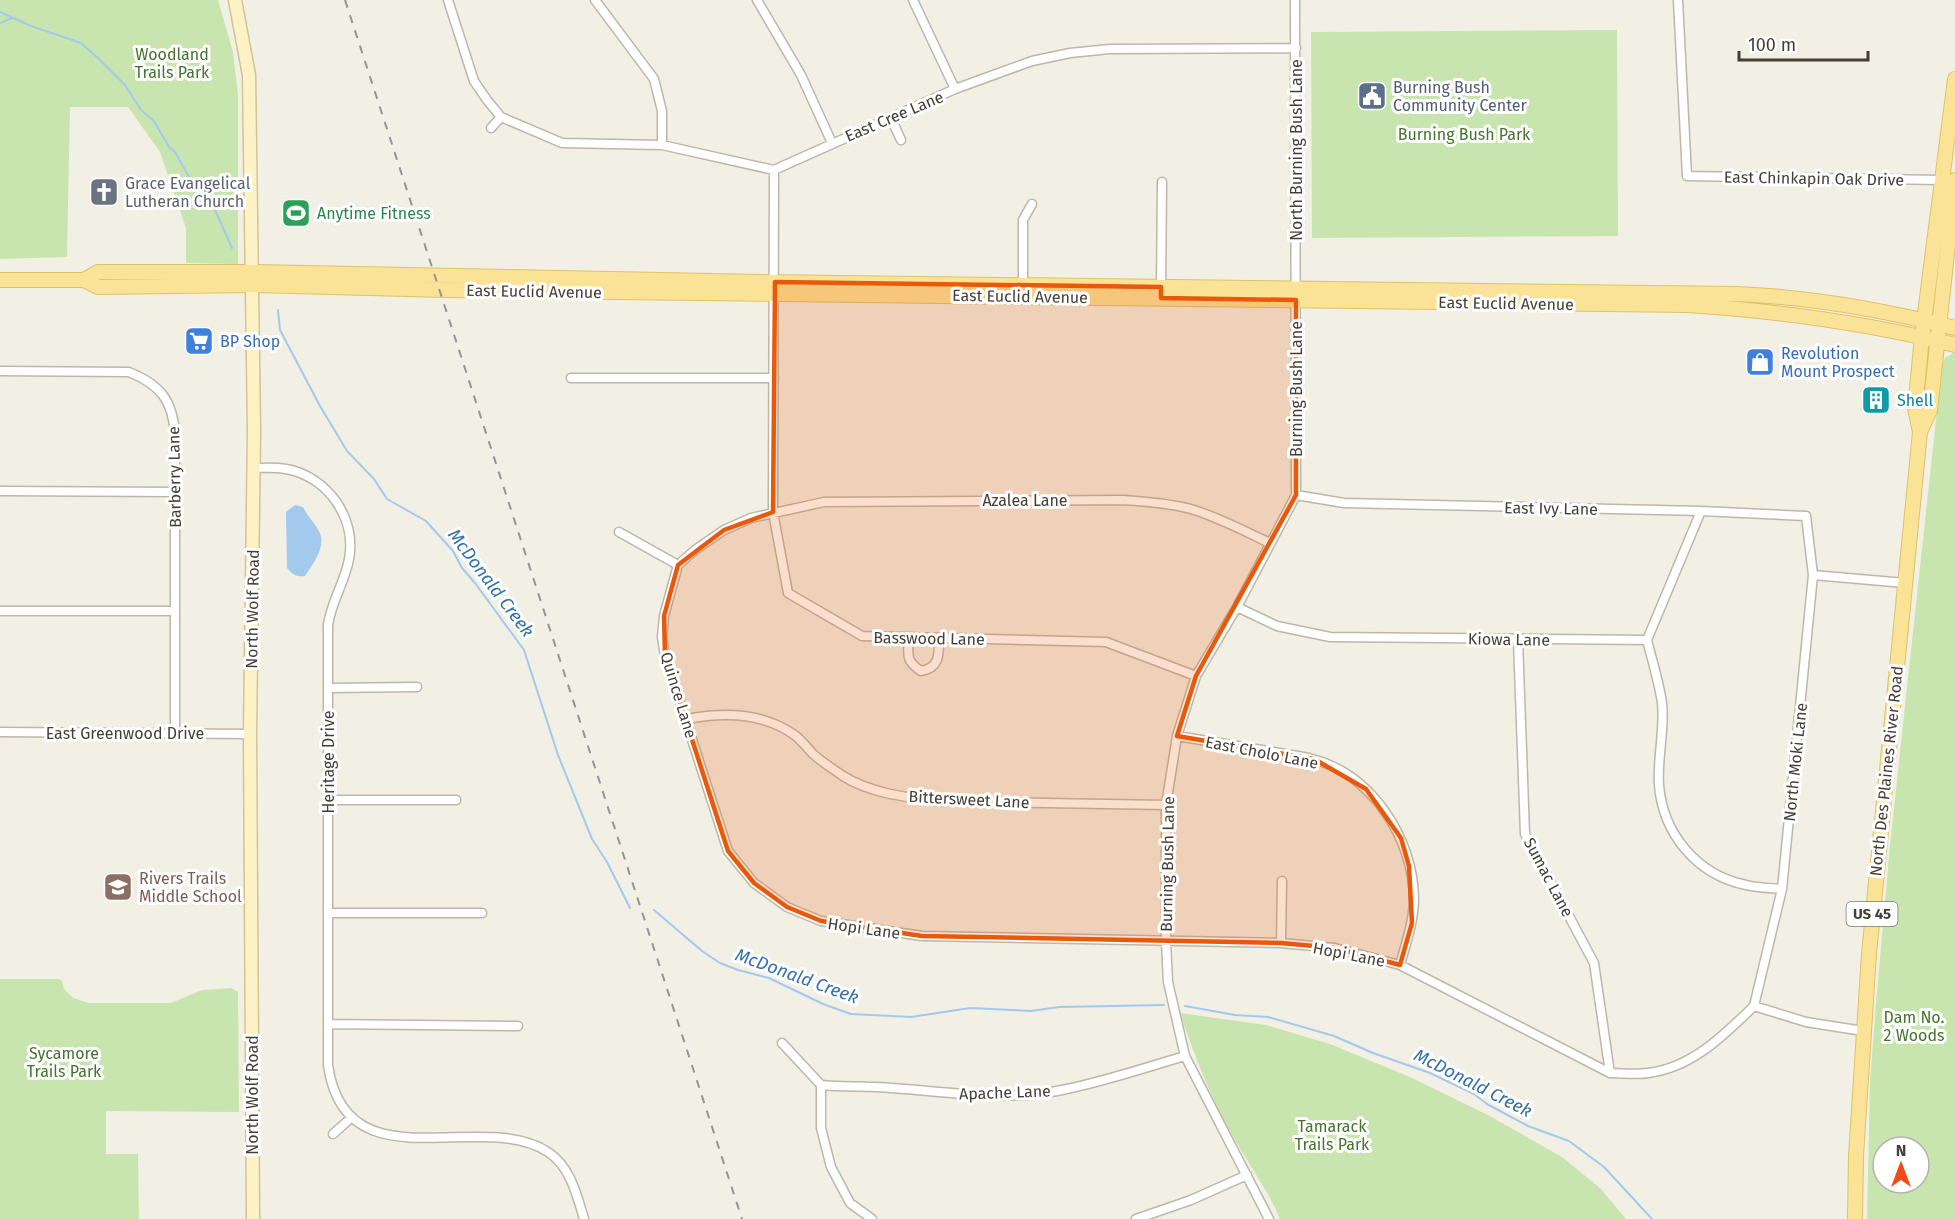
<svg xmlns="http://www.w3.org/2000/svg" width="1955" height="1219" font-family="'Fira Sans',sans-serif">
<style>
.green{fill:#c9e5af;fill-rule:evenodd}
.water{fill:#a3caed}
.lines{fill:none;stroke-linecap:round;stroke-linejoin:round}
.stream{stroke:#a3caed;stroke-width:2}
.street-casing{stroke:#bdb7a8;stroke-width:11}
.secondary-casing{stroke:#d0c497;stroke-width:15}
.primary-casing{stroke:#dec267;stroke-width:16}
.street{stroke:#fff;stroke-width:8}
.secondary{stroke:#fcf2c5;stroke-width:12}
.primary{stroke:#fae396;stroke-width:14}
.rail{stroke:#959595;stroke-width:2;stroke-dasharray:8 8;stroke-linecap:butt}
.marked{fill:#e8590c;fill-opacity:0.2;stroke:#e8590c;stroke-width:4.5;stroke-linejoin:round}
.labels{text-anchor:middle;stroke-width:6;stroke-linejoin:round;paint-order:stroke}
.shield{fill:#fff;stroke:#7c7972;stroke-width:1.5}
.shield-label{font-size:15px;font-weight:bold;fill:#443f35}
.park-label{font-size:16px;fill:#42732b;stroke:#fff}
.service-label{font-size:16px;fill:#4e5e75;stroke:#fff;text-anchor:start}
.street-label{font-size:16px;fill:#443f35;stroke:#fff}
.worship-label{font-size:16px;fill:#5b616d;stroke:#fff;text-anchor:start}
.leisure-label{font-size:16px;fill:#27864d;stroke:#fff;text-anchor:start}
.shop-label{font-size:16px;fill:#366cbe;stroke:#fff;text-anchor:start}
.culture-label{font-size:16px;fill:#0d838f;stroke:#fff;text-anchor:start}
.education-label{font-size:16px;fill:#785e54;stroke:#fff;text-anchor:start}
.water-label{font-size:18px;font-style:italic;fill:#3371ab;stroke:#fff}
</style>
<rect width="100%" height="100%" fill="#f2efe5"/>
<path class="green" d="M0,0H218L233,52L238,95V264L186,263V228L160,152L128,107H70L67,257L0,259Z
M1617,30L1618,236L1312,238L1311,32Z
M1955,352V1219H1867L1870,1083L1876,1003L1890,845L1942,364L1945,358ZM1883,1147H1919V1183H1883Z
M0,979H58L62,981L64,989L73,998L89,1003H171L202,990L231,988L238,992L239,1112L106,1111V1154H138L139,1219H0Z
M1180,1013L1266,1025L1330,1044L1410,1077L1488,1115L1562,1157L1600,1188L1626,1219H1280C1267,1188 1246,1161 1230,1131C1209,1094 1194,1054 1180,1013Z"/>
<path class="water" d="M295,505L303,507C307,516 315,523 319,531C327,546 313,564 305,576C296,577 293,575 287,568L286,512Z"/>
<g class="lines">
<path class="stream" d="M0,12L31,26L81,43L100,60L125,85L141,110L154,121L169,147L175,152L193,184L216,212L232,248
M0,23L12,18
M278,310L280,330L320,406L347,451L374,479L387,499L426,521L453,551L462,568L475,583L524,650L558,755L592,839L607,862L630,908
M654,910L702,951L720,963L738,970L769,978L823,1004L851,1014L911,1017L970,1008L1031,1011L1059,1007L1164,1005
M1185,1006L1235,1015L1268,1017L1334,1036L1373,1053L1430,1073L1474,1094L1487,1104L1528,1126L1569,1141L1604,1167L1652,1219"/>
<g class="street-casing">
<path id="street" d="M448,0L474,81L487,100L501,117L562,143L662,145L774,170L955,89L1032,61L1070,53L1110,49L1296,48
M595,0L654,79L662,111V145
M757,0L801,75L832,143
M913,0L955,89
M1678,0L1687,176L1942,180
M891,118L901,140
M491,128L501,117
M774,170L773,512L788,593L862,636L1106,642L1196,676
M1161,289L1162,182
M1023,290V220L1032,204
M0,371L129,372C161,385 173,401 175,435V732
M571,378H774
M253,468C264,468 275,467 286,469C327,476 357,518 349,559C345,582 331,602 328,625V1065C345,1187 481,1108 548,1152C570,1166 577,1195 584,1219
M0,491L175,492
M1296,495L1344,503L1701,511L1806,516L1813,575L1782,889L1754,1006
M619,532L678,565
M1270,543C1244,531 1218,517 1191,509C1169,503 1147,502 1124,500L824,502L751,518L724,530L695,550L678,565L664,616L662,637L665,656L728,851L754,883L787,907L821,921L922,936L1281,943L1335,948L1400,965L1610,1073C1622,1073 1636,1075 1648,1073C1692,1068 1724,1035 1754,1006L1806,1022L1863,1031
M1813,575L1905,583
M1237,607L1277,626L1330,637L1647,640
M0,611H175
M909,637C908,654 905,661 921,671C940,668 939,654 939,638
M1518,640L1525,834L1594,963L1610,1073
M1647,640C1652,660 1659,682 1662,703C1665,730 1657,758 1659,785C1663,834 1697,875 1746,885C1757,888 1770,888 1782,889
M1647,640L1701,511
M328,688L417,687
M687,719C723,712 761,712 793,734C801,739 806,747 813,754C822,762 833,769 843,776C870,793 905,797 936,801L1166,805
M0,732L250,734
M1177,736C1207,741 1238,746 1268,751C1282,754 1298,755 1313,759C1372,775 1413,838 1414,898C1414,921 1406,943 1400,965
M328,800H456
M328,913H482
M1281,943L1282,881
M328,1024L518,1026
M782,1043L821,1085V1128L831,1167L850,1203L872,1219
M821,1085C839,1087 857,1086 876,1087C938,1090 1000,1103 1062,1090C1103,1082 1144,1068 1185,1056
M333,1134L352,1117
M1136,1219L1191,1200L1247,1175
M1269,1219L1185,1056L1168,982L1166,942V805L1177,736L1196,676L1237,607L1296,495L1295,0"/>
</g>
<g class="secondary-casing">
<path id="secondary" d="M235,0L249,75L254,431L250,734L253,1219"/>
</g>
<g class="primary-casing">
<path id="primary" d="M0,280H84L98,287L252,285L446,290L1688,305C1778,311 1867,323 1955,345
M84,280L98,272H252L763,282L1737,294C1810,297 1884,310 1955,328
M1920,432L1915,408L1922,337L1955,79
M1855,1219L1856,1156L1869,954L1920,432L1930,410L1955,180"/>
</g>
<use href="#street" class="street"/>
<use href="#secondary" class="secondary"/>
<use href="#primary" class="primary"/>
<path class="rail" d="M345,0L742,1219"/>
</g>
<path class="marked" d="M775,282L1161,287V298L1296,300V495L1196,676L1177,736L1314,759L1366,789L1401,838L1409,866L1412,923L1400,965L1335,948L1281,943L922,936L821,921L787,907L754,883L728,851L665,656L664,616L678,565L724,530L773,512Z"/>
<defs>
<g id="civic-square" transform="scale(1.5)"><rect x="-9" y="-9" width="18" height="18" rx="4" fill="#5c6f8a" stroke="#fff"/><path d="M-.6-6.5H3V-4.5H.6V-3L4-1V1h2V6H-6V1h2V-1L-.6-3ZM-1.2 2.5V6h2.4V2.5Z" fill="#fff"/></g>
<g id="church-square" transform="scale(1.5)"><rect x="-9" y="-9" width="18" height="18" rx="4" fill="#6b7280" stroke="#fff"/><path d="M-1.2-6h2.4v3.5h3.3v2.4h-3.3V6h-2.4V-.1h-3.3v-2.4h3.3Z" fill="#fff"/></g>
<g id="stadium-square" transform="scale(1.5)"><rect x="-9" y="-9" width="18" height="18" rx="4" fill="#2e9e5b" stroke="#fff"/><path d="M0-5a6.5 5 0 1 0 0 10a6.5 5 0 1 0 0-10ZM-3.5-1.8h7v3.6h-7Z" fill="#fff"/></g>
<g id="supermarket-square" transform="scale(1.5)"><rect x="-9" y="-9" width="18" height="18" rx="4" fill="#3f7fe0" stroke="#fff"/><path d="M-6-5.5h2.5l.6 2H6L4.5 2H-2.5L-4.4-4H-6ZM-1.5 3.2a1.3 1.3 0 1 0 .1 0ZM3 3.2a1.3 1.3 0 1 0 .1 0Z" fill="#fff"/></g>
<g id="shop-square" transform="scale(1.5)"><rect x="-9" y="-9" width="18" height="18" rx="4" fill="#3f7fe0" stroke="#fff"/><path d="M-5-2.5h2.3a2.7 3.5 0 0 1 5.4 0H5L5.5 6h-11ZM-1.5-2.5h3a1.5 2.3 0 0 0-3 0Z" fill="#fff"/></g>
<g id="building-square" transform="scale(1.5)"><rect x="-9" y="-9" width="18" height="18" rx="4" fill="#0f9aa8" stroke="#fff"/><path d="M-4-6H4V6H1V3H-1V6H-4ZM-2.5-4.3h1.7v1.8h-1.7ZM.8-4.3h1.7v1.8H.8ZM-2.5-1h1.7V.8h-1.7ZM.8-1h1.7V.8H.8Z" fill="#fff"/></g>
<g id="school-square" transform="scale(1.5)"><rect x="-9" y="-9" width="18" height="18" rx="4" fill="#8d6e63" stroke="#fff"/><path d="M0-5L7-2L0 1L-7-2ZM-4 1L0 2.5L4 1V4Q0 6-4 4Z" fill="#fff"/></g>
</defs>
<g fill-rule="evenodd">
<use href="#civic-square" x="1372" y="96"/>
<use href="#church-square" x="104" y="192"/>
<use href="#stadium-square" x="296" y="213"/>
<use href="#supermarket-square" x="199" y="341"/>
<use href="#shop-square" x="1760" y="362"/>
<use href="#building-square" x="1876" y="400"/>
<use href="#school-square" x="118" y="887"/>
</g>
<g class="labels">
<rect class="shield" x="1846.5" y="902" width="51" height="24" rx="4.5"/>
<g class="shield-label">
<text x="1872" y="919">US 45</text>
</g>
<g class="park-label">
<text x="172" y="60">Woodland<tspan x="172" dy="18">Trails Park</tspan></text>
<text x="1464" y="140">Burning Bush Park</text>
<text x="1914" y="1023">Dam No.<tspan x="1914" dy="18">2 Woods</tspan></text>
<text x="64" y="1059">Sycamore<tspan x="64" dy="18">Trails Park</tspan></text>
<text x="1332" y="1132">Tamarack<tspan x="1332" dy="18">Trails Park</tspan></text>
</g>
<g class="service-label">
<text x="1393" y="93">Burning Bush<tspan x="1393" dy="18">Community Center</tspan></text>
</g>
<g class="street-label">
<text transform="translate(894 116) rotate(-23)" y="6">East Cree Lane</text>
<text transform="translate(1296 150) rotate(-90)" y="6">North Burning Bush Lane</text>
<text transform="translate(1814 178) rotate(1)" y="6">East Chinkapin Oak Drive</text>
<text transform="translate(534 291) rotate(1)" y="6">East Euclid Avenue</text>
<text transform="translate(1020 296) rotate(1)" y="6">East Euclid Avenue</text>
<text transform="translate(1506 303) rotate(1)" y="6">East Euclid Avenue</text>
<text transform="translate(1296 389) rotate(-90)" y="6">Burning Bush Lane</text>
<text transform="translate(174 477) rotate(-91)" y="6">Barberry Lane</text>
<text x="1025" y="506">Azalea Lane</text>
<text transform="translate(1551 508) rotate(1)" y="6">East Ivy Lane</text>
<text transform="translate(252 609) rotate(-89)" y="6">North Wolf Road</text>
<text transform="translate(929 638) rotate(1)" y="6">Basswood Lane</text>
<text transform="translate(1509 639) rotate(1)" y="6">Kiowa Lane</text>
<text transform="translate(679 695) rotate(73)" y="6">Quince Lane</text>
<text x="125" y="739">East Greenwood Drive</text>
<text transform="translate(1262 752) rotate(11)" y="6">East Cholo Lane</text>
<text transform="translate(328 762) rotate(-90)" y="6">Heritage Drive</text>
<text transform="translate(1795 762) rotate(-84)" y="6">North Moki Lane</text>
<text transform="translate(1886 771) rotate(-84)" y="6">North Des Plaines River Road</text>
<text transform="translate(969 799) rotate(3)" y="6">Bittersweet Lane</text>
<text transform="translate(1167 864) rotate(-89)" y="6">Burning Bush Lane</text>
<text transform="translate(1549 877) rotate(62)" y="6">Sumac Lane</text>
<text transform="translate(864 928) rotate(8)" y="6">Hopi Lane</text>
<text transform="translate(1349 954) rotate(11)" y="6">Hopi Lane</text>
<text transform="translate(1005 1092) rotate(-2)" y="6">Apache Lane</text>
<text transform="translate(252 1095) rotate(-90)" y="6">North Wolf Road</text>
</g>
<g class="worship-label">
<text x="125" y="189">Grace Evangelical<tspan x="125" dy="18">Lutheran Church</tspan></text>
</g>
<g class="leisure-label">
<text x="317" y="219">Anytime Fitness</text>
</g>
<g class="shop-label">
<text x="220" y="347">BP Shop</text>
<text x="1781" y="359">Revolution<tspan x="1781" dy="18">Mount Prospect</tspan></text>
</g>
<g class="culture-label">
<text x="1897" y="406">Shell</text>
</g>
<g class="education-label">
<text x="139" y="884">Rivers Trails<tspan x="139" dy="18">Middle School</tspan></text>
</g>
<g class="water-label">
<text transform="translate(491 583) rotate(53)" y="6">McDonald Creek</text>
<text transform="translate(797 976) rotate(20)" y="6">McDonald Creek</text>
<text transform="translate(1473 1083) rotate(27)" y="6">McDonald Creek</text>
</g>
</g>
<g transform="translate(1901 1165)"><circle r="28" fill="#ffffff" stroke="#b4b2ae" stroke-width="1.5"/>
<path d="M0-4.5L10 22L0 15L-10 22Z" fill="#f14a1d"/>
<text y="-9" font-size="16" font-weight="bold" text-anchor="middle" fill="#443f35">N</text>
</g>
<path d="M1739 51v9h129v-9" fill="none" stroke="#443f35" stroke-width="3"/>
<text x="1748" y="51" font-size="18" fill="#443f35" stroke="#ffffff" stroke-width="4.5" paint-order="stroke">100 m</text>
</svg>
